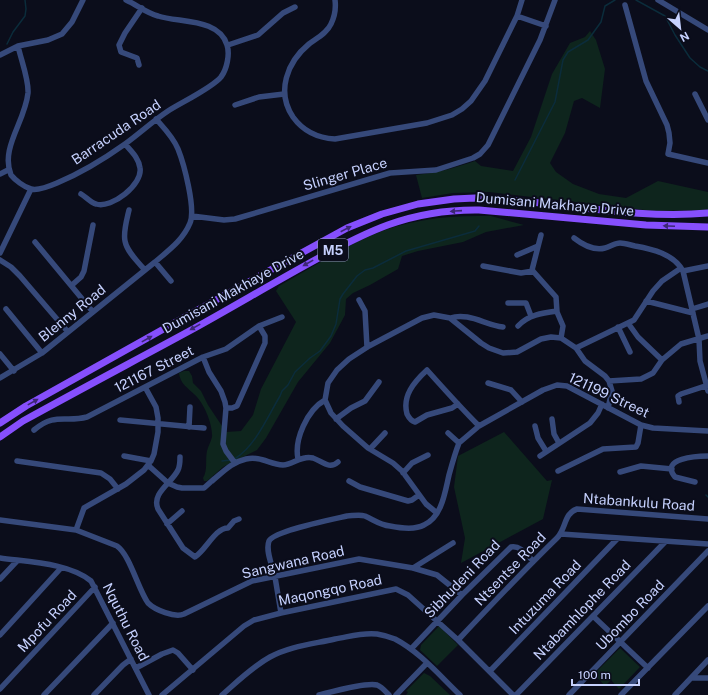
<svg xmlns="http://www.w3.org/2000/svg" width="708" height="695" font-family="'Public Sans',sans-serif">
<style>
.green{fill:#0e251d}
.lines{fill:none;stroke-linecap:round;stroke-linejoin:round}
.stream{stroke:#0b2c3b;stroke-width:1.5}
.minor{stroke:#36497a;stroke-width:5.5}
.major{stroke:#864ffd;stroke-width:7}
.oneway{fill:#3c2775}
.labels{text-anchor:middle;stroke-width:4;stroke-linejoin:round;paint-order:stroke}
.shield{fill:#0b0d1b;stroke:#8e96ba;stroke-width:1}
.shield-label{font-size:13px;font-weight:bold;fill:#c6d1fe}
.street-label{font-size:14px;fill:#c6d1fe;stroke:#0b0d1b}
</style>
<rect width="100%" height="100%" fill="#0b0d1b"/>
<path class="green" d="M590,31L596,40L605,69L600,108L582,98L574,101L565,133L550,163L556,172L573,184L599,194L626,198L658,181L708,192V210L654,211L489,192L453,193L422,198L416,175C436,173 455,168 475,161L481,166L513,171L531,137L552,74L570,43L585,37Z
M478,216H491L524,225L486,232L463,242L418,251L402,256L398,269L370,285L353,293L346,299L345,315L330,343L298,382L266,438L257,450L223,467L207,481H204L203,478C208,470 205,461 207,451C208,446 211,442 212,437C213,425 204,403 195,395C188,388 180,384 179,373L184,371H189L192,376L193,383L201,391L208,405L226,432L241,431L253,415L261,389L296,322L276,291L279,286C309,269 339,250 370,236C404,221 441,216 478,216Z
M504,432L547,481L552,480L543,519L461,563L465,538L454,487L458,456Z
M439,626L458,645L437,666L420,650L421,645Z
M620,648L640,667L619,689L611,680L605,686L594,674Z
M424,673L430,676L450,695H406L408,692L406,691Z"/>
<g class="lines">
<path class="stream" d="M636,0L665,16L675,35L690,58L700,67L708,71
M7,44L13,32L25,16L26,9L25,0
M515,180L555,102L563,60L568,52L588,40L601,22L605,6L615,0
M236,458C256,445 268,416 280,396L282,391L288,385L295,372L310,358L320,351L331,336L336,324L340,299L343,294L357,276L365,270L373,268L406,251L475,231L479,226
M222,461L230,460
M706,495L708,497"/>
<path class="minor" d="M335,0C336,8 335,16 331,24C327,33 317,38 309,44C287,62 276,92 293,117C303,131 318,138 335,139L427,123L452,115L462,109L471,101L485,81L517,16L522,0
M658,0L708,30
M625,5L646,81L667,125L669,133L670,143L668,154L708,163
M517,16L546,26
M228,45L258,35L283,13L295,7
M18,46C21,60 29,80 28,93C25,122 0,148 11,175C15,180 24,187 31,189C38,191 50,186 57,183C81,173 104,159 125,144C140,133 153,121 168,111C182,102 212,88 221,77C227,69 230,54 227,45C219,18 179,23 158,16C147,13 137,5 126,0
M0,55L18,46L48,40L62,34L72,22L83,0
M139,65L137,58L121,52L119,45L125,33L142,8
M695,94L708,120
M235,105L259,97L284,94
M0,174L8,170
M81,194C86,197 91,203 96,204C112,209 143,184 140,168C139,158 131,151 125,144
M129,210C127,219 123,232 125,241C127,252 138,262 145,270
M192,216L224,220L235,219L390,173L436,170L473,158L480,154L488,145L540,40L555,0
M541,235L532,270L556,297L557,312L563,326L561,338
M574,238C583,245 594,251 605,248C610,247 615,243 620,243C625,243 630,245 635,246C652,249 674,254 683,271L699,339L700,361L708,391
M35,242L93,312
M0,253L31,189
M517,255L538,246
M0,260L11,267L20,276L68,332
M155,262L171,281
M483,266L521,273L533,271
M683,271L708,266
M72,285L81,277L84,271L93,225
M359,300L365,311L367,347
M646,301L693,313
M508,303H526L531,316
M6,309L42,353
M692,309L708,304
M450,318C469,312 485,325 503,327
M628,323L638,337L662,360
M518,326C528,315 542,313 557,311
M618,327L630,352
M576,348L634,320L653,291L662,281L681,268
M0,354L14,371
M203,357L209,372L221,391L225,402L226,408L223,444L226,451L235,463
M0,378L42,353L155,262C169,250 183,240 190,223C196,209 184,164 178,149C173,137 164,128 156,119
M609,381L641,379L653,373L662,360L681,344L708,336
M488,383L511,390L522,402
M679,402L678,396L681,394L708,385
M458,404L452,408L427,415L415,422C411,421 409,418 407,414C402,396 414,382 427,370C444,389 461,408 479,426
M226,408H232L237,406L265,343V336L259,326
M336,419L351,408L365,401L379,382
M552,419L554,434L559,443
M120,420L204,428
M535,426L538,438L546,451
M189,427L190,407
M34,430C56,412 65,423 87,417L203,357L226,349L259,326L282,317
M448,433L459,443L479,426L543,390L557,385L567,386L641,425L653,428L708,431
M370,449L385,433
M124,456L151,461
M540,456L590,423L598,413L602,404
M180,457C180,461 180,466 178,470C172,483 151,493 158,509L183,548L195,557C206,550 215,528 228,528L234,521L239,519
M298,459C294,440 307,410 325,400
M17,461L101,473L110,479L118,489
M149,466L168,483L177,487L182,488H204L214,479
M558,471L603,449L636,447L638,443L641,425
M620,472L641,466L672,469
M403,473L412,463L428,455
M212,481C223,472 232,462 246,459C261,456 269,464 283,465C293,465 301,455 313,458C322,461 329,470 338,462
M349,481L360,487L408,501L412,500L419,495
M695,482L675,477C659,458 698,456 708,456
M437,513L426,504L402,471L393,463L368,448L343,426L331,413L325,400L328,383L337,370L349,359L369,346L422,318L434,315L450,318L481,343L489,348L503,353L517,352L541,339L551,337L561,338L576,348L585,361L605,376L609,381L612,391L608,408
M0,520L76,530L117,546C130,555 138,589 148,603C155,610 175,618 184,614L252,581L359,559L413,568L437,575L462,595
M167,524L182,511
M76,530L84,508L126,484L144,470L151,461L154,454L158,432V418L156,407L145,387
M561,534L708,544
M0,558C28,562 69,563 91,581L149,695
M413,568L453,543
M0,579L17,561
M281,613C279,601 277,589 275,577C273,567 265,551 269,541C274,531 334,519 347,516C352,516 359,514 365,516C374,520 380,525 390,526C400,528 415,530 424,525C442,517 445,492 449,475C452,464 455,453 459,443
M594,617L648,668
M0,635L61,568
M458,640C490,606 523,571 557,538C566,529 564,513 577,509L708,519
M411,649L462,595L511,547C520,545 527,555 533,561
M136,668L162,654L173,650L178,653L193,670
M490,671L617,539
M691,678H708
M0,689L95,587
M44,695L113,623
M94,695L123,665L131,659
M162,695L244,626L254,620L281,613L396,589L408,595L458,640L513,695
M222,695C237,682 252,667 270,657C290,646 313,644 335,639C348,637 363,632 377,634C383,635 390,637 395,639C420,652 440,676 460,695
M319,695C331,692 366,682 377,685C382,687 386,692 389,695
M396,695L427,663
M516,695L665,542
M569,695L708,551
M621,695L708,606
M675,695L708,660"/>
<path class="major" d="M0,423L26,406L185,317L347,228L382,214L418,204L454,199L475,198C553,200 630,220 708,213
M0,437L23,421C79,390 136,360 193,329C231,308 268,286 306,265C365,232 409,209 479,210L646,225L708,227"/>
</g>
<defs><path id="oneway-solid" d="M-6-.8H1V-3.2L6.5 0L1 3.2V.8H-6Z"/></defs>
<g class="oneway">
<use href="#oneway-solid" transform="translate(456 211) rotate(176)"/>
<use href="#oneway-solid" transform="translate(669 226) rotate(-178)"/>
<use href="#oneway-solid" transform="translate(346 229) rotate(-27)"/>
<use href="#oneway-solid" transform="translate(308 263) rotate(151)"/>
<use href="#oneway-solid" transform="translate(195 327) rotate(151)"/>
<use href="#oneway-solid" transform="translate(147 339) rotate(-29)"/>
<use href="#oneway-solid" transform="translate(33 402) rotate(-29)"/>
</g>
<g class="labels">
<rect class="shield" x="318" y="239" width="30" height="22" rx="3"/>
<g class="shield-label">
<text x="333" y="255">M5</text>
</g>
<g class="street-label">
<text transform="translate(116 132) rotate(-34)" y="5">Barracuda Road</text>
<text transform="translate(345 174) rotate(-16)" y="5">Slinger Place</text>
<text transform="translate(555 204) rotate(5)" y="5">Dumisani Makhaye Drive</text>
<text transform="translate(233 291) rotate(-29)" y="5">Dumisani Makhaye Drive</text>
<text transform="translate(72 313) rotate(-39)" y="5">Blenny Road</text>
<text transform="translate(154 369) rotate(-27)" y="5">121167 Street</text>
<text transform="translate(609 395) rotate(25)" y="5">121199 Street</text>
<text transform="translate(639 502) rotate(4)" y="5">Ntabankulu Road</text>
<text transform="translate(293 562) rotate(-13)" y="5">Sangwana Road</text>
<text transform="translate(510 569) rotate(-46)" y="5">Ntsentse Road</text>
<text transform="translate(462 579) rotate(-46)" y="5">Sibhudeni Road</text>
<text transform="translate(330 590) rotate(-12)" y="5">Maqongqo Road</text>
<text transform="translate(545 597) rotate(-46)" y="5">Intuzuma Road</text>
<text transform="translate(582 610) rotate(-46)" y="5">Ntabamhlophe Road</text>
<text transform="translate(630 615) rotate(-46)" y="5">Ubombo Road</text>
<text transform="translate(47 621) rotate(-47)" y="5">Mpofu Road</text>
<text transform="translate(126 622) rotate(63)" y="5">Nquthu Road</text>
</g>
</g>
<g transform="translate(680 28) rotate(152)" stroke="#0b0d1b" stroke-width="3" paint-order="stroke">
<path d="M0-3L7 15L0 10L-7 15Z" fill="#c6d1fe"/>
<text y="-6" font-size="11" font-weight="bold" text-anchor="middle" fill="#c6d1fe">N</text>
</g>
<path d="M572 679v6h67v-6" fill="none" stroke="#c6d1fe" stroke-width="2"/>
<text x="578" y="679" font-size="12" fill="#c6d1fe" stroke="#0b0d1b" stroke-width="3" paint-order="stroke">100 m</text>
</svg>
